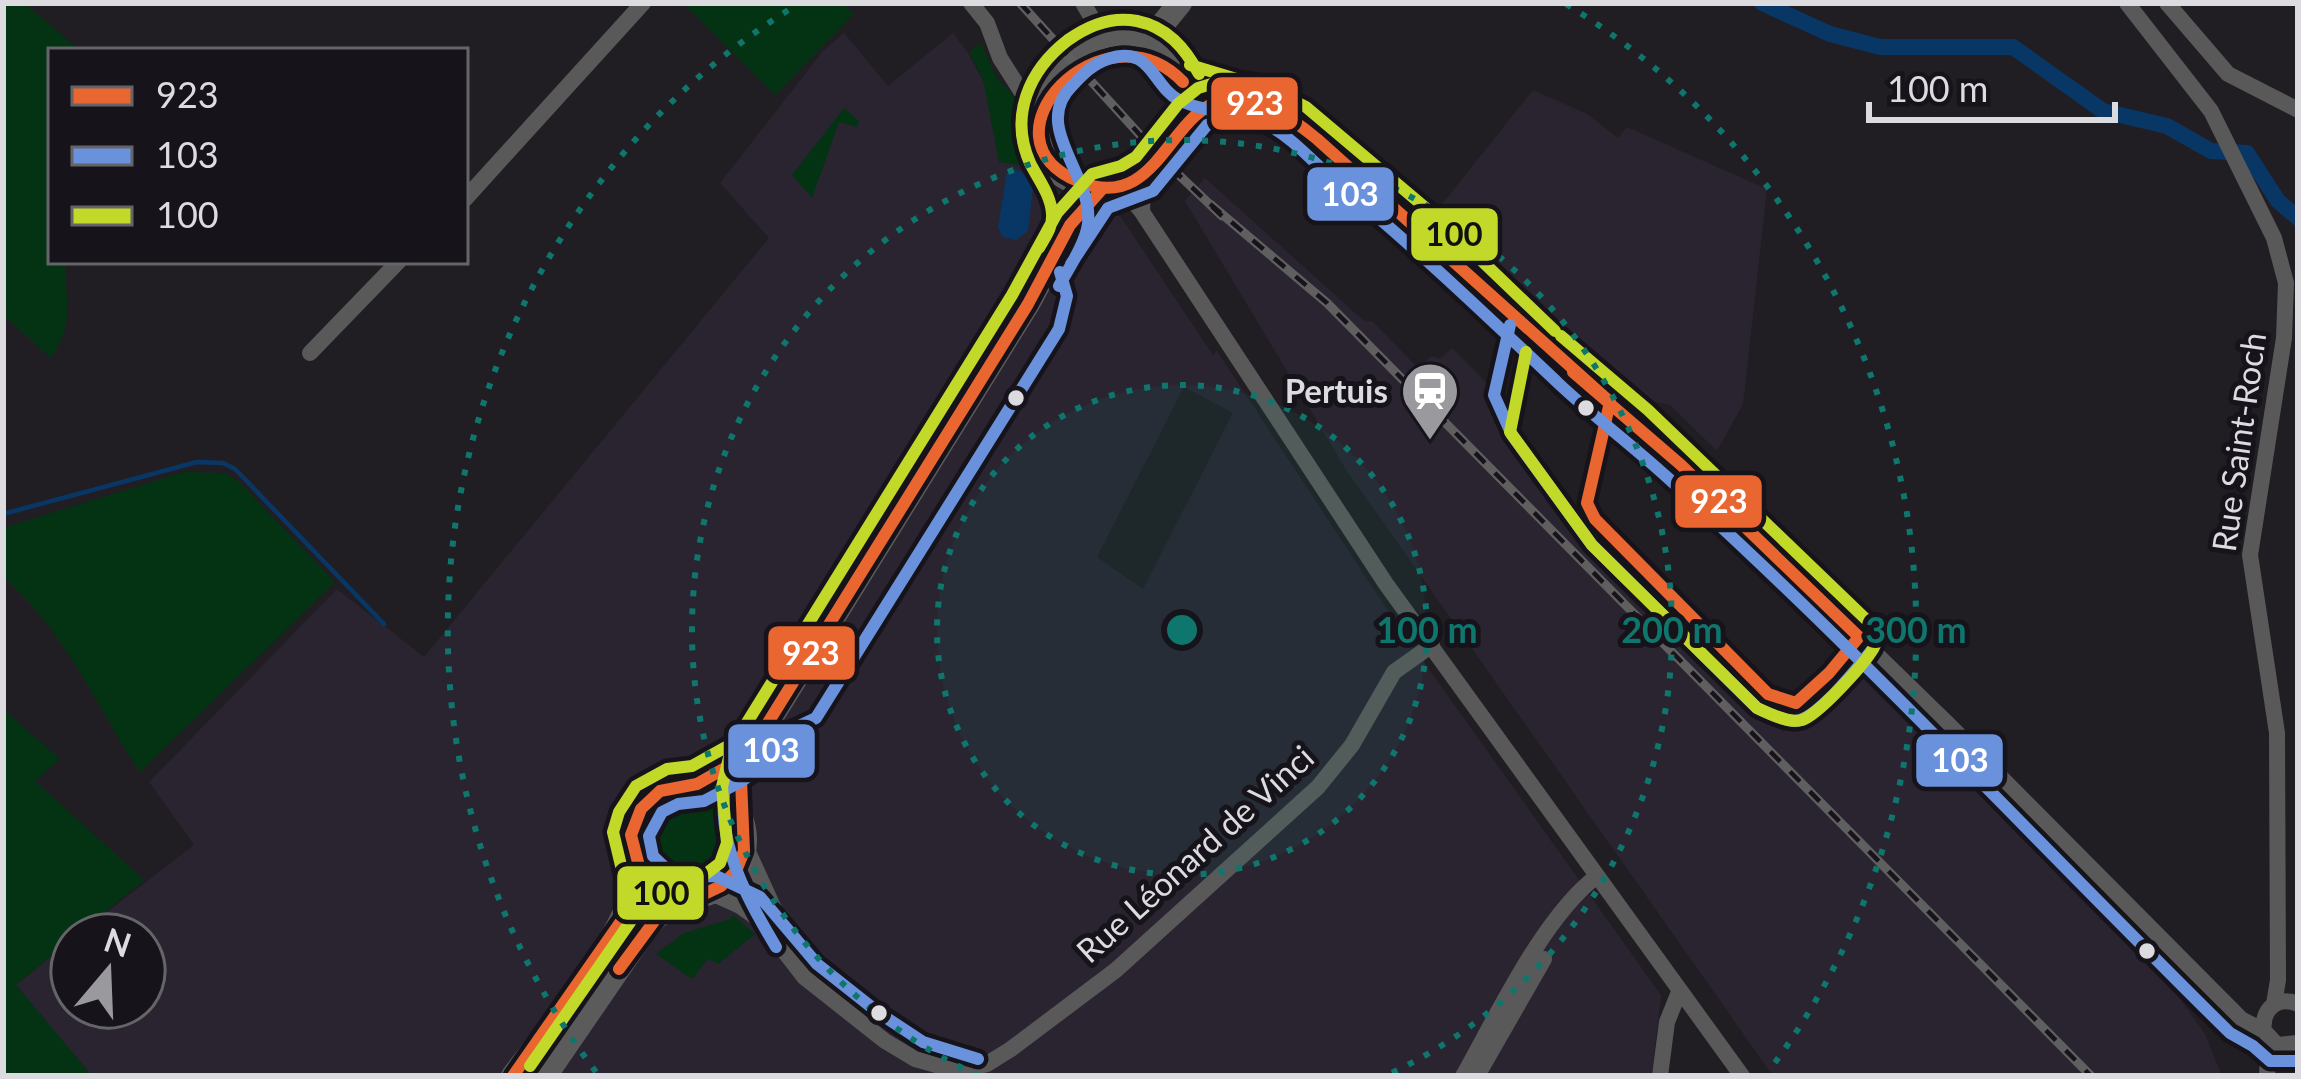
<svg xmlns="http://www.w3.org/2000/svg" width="2301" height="1079" font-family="Lato,sans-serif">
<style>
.built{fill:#292430;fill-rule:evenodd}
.green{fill:#043313}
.water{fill:#083766}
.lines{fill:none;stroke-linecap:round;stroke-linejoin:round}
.stream{stroke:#083766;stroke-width:4.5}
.canal{stroke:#083766;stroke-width:16}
.minor{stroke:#5a5959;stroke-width:16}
.secondary{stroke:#5c5b5c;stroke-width:24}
.rail-casing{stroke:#605f60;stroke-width:9}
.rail{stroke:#16141a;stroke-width:4.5;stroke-dasharray:14;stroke-linecap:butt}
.bus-1-casing{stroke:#16141a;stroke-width:21}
.bus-2-casing{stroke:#16141a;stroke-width:21}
.bus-3-casing{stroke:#16141a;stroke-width:21}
.bus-1{stroke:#e96630;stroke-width:12}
.bus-2{stroke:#6a91db;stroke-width:12}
.bus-3{stroke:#c2d92a;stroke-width:12}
.ring{fill:none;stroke:#0f766e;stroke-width:6;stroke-dasharray:6 12}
.bus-dot{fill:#dcdbdf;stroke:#16141a;stroke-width:4.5}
.labels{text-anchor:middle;stroke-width:10;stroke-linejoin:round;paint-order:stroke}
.poi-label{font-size:33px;font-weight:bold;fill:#dcdbdf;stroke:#16141a;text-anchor:end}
.street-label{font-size:33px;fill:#dcdbdf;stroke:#16141a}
.centre{fill:#0f766e;stroke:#16141a;stroke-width:6}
.ring-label{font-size:36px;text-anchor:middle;font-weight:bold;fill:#0f766e;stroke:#16141a;stroke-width:10;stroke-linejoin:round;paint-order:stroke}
.line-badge{stroke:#16141a;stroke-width:4.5}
.badge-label{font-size:33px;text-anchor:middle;font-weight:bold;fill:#fff}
.pale-badge-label{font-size:33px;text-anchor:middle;font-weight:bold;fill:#111}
</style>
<rect width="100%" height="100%" fill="#201e23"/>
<path class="built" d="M844,33L888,86L953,33L968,53L1008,127L1048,186L1121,217L1213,355L1217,351L1396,623L1661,995L1652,1076H92L16,985L72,939V1007H144V935H77L194,845L149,782L337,589L424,657L769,238L720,183L823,51ZM1184,387L1233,413L1143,589L1097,557Z
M1533,90L1587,114L1618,138L1627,127L1767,189L1743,404L1717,451L1670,405L1622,395L1582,361L1435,213Z
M1205,178L1363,320L1373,322L1418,368L1431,356L1440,359L1452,348L1509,405L1493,422L1539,472L1531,481L1783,732L1851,660L2149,955L2205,1034L2222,1076H1773L1347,471L1185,201Z"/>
<path class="green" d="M3,3H24L81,51H51V261H66C64,303 76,321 51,358L3,315Z
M683,3H841L854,14L775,95Z
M981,43L997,78L1020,103L1038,168L999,162L983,79L969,52Z
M844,108L859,121L857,127L839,122L812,198L792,175Z
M184,472L226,473L239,482L335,582L140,772C96,706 65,630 3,577V528Z
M3,709L60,759L35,781L144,880L77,935H72V939L16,985L92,1076H3Z
M640 841a47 47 0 1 1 94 0a47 47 0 1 1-94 0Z
M733,915L755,934L718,964L708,959L692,979L656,954L684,933L730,919Z"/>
<path class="water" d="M1015,169L1034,179L1028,231L1016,240L1003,237L998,228L1007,171Z"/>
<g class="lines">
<path class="stream" d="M3,514L197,462L223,463L235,469L384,624"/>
<path class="canal" d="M1762,3L1830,34L1880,47H2013L2103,111L2167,126L2211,151L2247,153L2278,201L2298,218"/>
<path class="minor" d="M971,3L987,23L1000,58L1038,118
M1083,3L1093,20L1098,42
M2127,3L2211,111L2274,238L2286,283L2284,338L2250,555L2277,733L2278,980L2274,1004
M2167,3L2228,74L2298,110
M1183,82L1207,93L1274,107L1422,229L1576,375L1636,423L1733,515L1948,724L2241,1019L2264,1031L2277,1045L2298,1043
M1122,188L1142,212L1143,177
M465,199L643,3
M1142,212L1386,584L1742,1076
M310,353L399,261
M745,845L780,922L811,971
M711,893L740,906L761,921L804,977L885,1041L915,1059L972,1075
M2264,1031C2261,1010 2277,995 2298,1004
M963,1070L987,1064L1011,1049L1116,970L1318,787L1352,745L1394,672L1432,645
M1463,1076C1497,1016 1543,917 1597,876
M1477,1076L1544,959
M1660,1076L1667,1022L1679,992
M2267,1076L2269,1039"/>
<path class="secondary" d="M1117,37C1225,39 1188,195 1098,187C1002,179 1034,51 1117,37Z
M1140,39L1162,25L1180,3
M631 840a57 57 0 1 1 114 0a57 57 0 1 1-114 0Z
M697,784L748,755L1028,304L1070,225L1103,188
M513,1076C561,1013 619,948 640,870
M545,1076L644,932L656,917L686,898"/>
<g class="rail-casing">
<path id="rail" d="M1020,3L1160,157L1222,216
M1210,204L1327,303L2091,1076"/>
</g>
<use href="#rail" class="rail"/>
<g class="bus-1-casing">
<path id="bus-1" d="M1183,82C1104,0 971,139 1080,182C1188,225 1166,13 1317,139L1610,402
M1573,372L1681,465L1859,637
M1610,402L1587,503L1595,519L1768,694L1796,703L1829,673L1859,637
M619,969L658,916L721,886L736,871L744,851L741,780L764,729
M513,1076L622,920L640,870L631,835L641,809L660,791L697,784L748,755L1028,304L1070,225L1103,188"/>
</g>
<g class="bus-2-casing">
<path id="bus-2" d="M1071,264L1108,208L1153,191L1207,125L1230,117L1256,119
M1059,286C1068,269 1083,248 1087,229C1099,180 1029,128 1072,86C1083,74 1093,64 1108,59C1151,44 1152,86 1179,100C1207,114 1240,111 1266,124C1291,136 1315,164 1336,182C1414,246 1485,314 1558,383C1593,416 1632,445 1668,478C1863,654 2042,848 2230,1033L2253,1046L2270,1061H2298
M1510,325L1494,395L1512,435L1592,545L1757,708C1767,713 1782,720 1794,721C1816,722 1859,665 1873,649
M741,733C702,812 734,877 776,947
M978,1059L923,1042L879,1013L817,964L760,897L716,876L675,877L653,856L649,836L662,812L678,804L704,801L742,781L762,766L782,734L816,718L1059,329L1067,296L1060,272"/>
</g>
<g class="bus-3-casing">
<path id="bus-3" d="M1190,65L1273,90L1306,107L1434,215L1555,331
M1039,248C1045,237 1053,227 1052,214C1051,195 1038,179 1030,163C1009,116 1029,70 1068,40C1089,25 1112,16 1137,21C1167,27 1185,48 1199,74
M1526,352L1510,432L1592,545L1757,708C1768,713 1789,724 1802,720C1819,714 1868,661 1875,645C1879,636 1877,635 1874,627L1648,410L1561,336
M623,874L613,832L619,812L636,786L667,769L692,766L735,742L1012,295L1057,213L1092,174L1121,166L1136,157L1178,104L1198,88L1228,79L1260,83
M530,1066L642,905L678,882L703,876L720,863L727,843L722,787L731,749L749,720"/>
</g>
<use href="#bus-1" class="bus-1"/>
<use href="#bus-2" class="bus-2"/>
<use href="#bus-3" class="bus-3"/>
</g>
<circle cx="1182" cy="630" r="245" fill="#0f766e" fill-opacity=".12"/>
<g class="ring">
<circle cx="1182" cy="630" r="245"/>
<path d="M979 1076A490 490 0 1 1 1385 1076"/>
<path d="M596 1072A734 734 0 0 1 798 4M1566 4A734 734 0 0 1 1768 1072"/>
</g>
<defs>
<g id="station-pin" transform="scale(3)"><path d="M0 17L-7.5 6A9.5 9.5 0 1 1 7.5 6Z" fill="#9a999d" stroke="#16141a"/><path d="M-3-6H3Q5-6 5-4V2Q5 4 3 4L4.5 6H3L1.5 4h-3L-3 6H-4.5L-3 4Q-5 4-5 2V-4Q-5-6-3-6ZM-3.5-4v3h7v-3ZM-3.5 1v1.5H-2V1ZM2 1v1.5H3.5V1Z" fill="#fff"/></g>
</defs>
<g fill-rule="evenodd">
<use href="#station-pin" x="1430" y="391"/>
</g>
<g class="bus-dot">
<circle cx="1016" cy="398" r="10"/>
<circle cx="1586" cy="408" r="10"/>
<circle cx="2147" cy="951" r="10"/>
<circle cx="879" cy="1013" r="10"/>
</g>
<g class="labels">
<g class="poi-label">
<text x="1388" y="403">Pertuis</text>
</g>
<g class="street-label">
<text transform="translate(2239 442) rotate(-82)" y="12">Rue Saint-Roch</text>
<text transform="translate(1195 854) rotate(-42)" y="12">Rue Léonard de Vinci</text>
</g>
</g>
<circle cx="1182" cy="630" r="18" class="centre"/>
<g class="ring-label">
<text x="1427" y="643">100 m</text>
<text x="1672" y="643">200 m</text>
<text x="1916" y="643">300 m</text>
</g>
<g class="line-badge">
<rect x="1209" y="75" width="91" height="57" rx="12" fill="#e96630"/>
<rect x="1305" y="165" width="91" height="58" rx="12" fill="#6a91db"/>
<rect x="1409" y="206" width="91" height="57" rx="12" fill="#c2d92a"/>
<rect x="1673" y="473" width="91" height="57" rx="12" fill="#e96630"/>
<rect x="766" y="624" width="91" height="58" rx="12" fill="#e96630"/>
<rect x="726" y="722" width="91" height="58" rx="12" fill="#6a91db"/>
<rect x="1914" y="732" width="91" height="57" rx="12" fill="#6a91db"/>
<rect x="615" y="864" width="91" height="58" rx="12" fill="#c2d92a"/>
</g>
<g class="badge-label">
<text x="1255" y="115">923</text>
<text x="1350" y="206">103</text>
<text x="1719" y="513">923</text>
<text x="811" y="665">923</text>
<text x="771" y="762">103</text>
<text x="1960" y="772">103</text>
</g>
<g class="pale-badge-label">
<text x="1454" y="246">100</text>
<text x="661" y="905">100</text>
</g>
<rect width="2301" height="1079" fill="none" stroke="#dcdbdf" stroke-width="12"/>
<rect x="48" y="48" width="420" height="216" fill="#16141a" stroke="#656469" stroke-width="3"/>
<rect x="72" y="87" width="60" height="18" fill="#e96630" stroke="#656469" stroke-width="3"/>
<text x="156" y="108" font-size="36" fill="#dcdbdf">923</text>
<rect x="72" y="147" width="60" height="18" fill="#6a91db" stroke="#656469" stroke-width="3"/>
<text x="156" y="168" font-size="36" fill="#dcdbdf">103</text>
<rect x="72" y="207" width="60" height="18" fill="#c2d92a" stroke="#656469" stroke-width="3"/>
<text x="156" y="228" font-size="36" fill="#dcdbdf">100</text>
<g transform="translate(108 971) rotate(19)"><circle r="57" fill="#16141a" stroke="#656469" stroke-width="3"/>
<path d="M0-9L21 45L0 30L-21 45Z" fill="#9a999d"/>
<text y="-18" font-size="33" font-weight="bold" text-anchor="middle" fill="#dcdbdf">N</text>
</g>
<path d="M1869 102v18h246v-18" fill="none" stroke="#dcdbdf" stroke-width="6"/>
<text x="1887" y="102" font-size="36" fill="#dcdbdf" stroke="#16141a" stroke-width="9" paint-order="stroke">100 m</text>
</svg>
